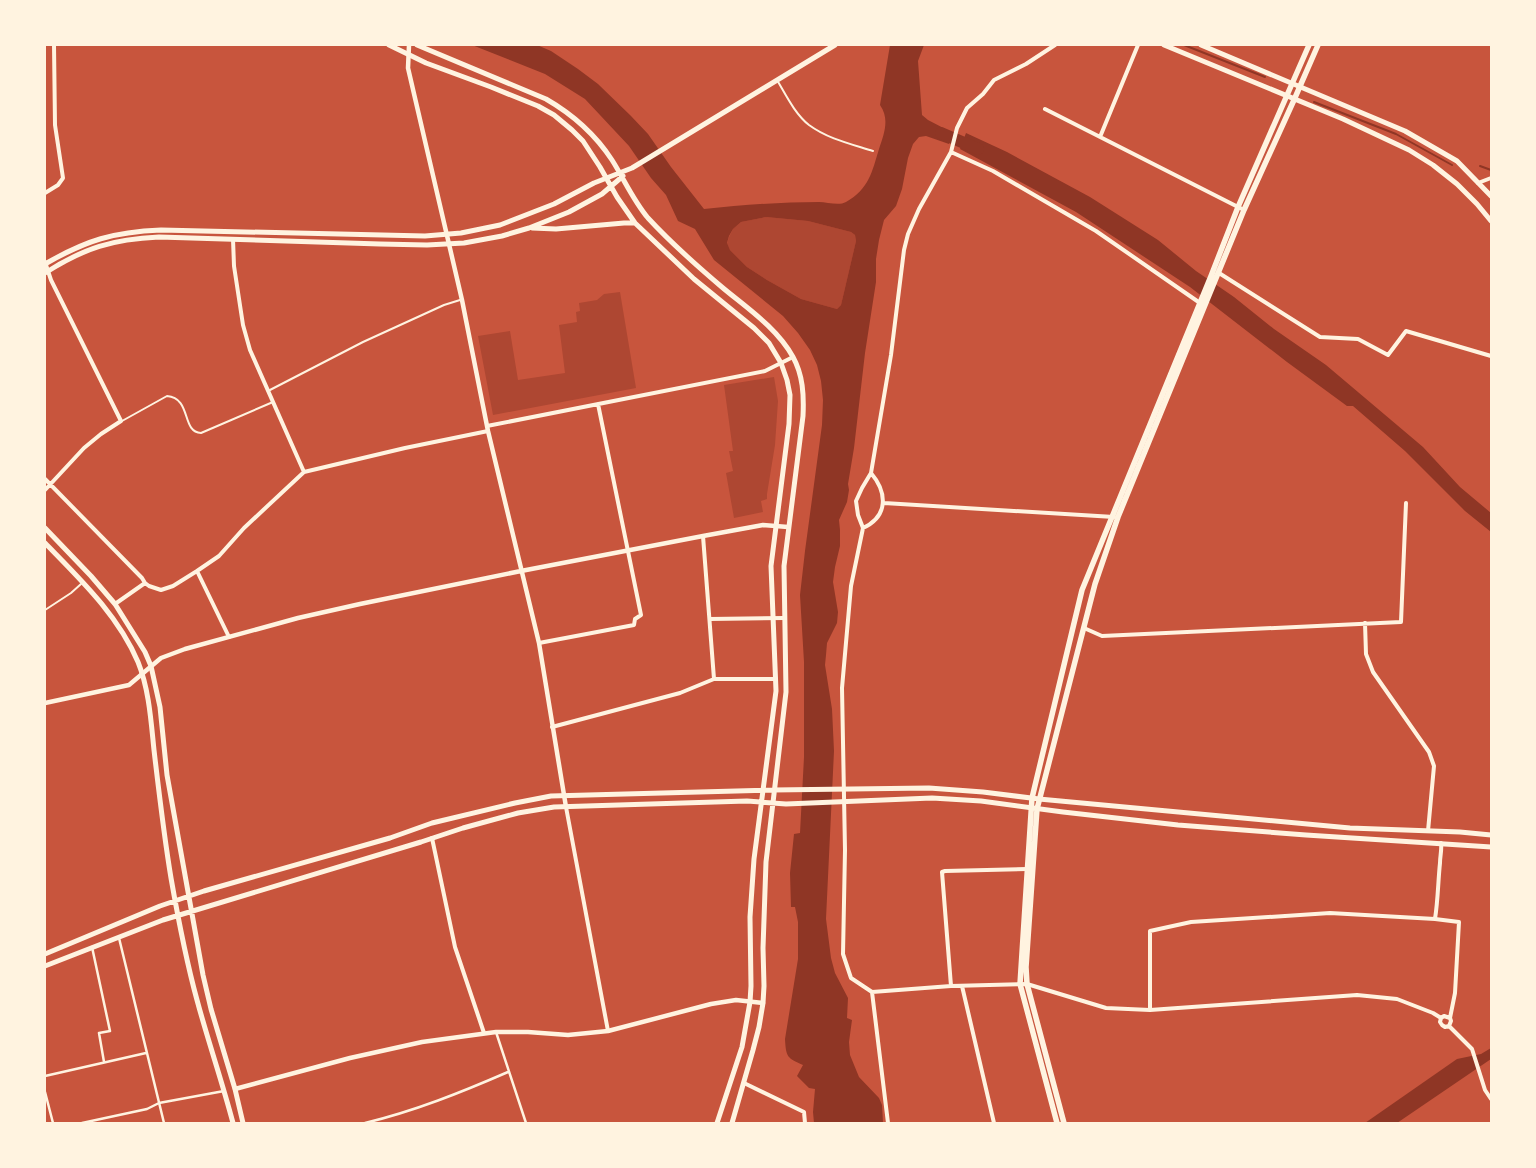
<svg xmlns="http://www.w3.org/2000/svg" width="1536" height="1168" font-family="Karla,sans-serif">
<style>
.green{fill:#ae4732}
.water{fill:#8f3625;fill-rule:evenodd}
.lines{fill:none;stroke-linecap:round;stroke-linejoin:round}
.stream{stroke:#8f3625;stroke-width:2}
.river{stroke:#8f3625;stroke-width:12}
.service{stroke:#fff3e0;stroke-width:2}
.pedestrian{stroke:#fff3e0;stroke-width:2.5}
.minor{stroke:#fff3e0;stroke-width:4}
.tertiary{stroke:#fff3e0;stroke-width:4.5}
.secondary{stroke:#fff3e0;stroke-width:5}
.primary{stroke:#fff3e0;stroke-width:5.5}
</style>
<rect width="100%" height="100%" fill="#c8553d"/>
<path class="green" d="M766,217L808,221L851,232L855,235L856,241L841,305L837,309L801,299L767,280L747,267L730,250L727,244L729,237L733,229L741,222Z
M620,292L636,388L493,415L478,336L510,331L518,380L565,373L559,325L577,322L576,312L580,311L579,303L597,300L604,294Z
M774,377L778,401L775,445L767,494V499L761,501L763,512L734,518L726,473L733,471L729,451H733L724,385Z"/>
<path class="water" d="M472,45H537L551,51L578,69L598,84L631,116L648,134L671,167L704,209C742,205 781,202 819,202C827,202 839,206 846,202C869,189 872,172 879,149C884,134 890,119 880,105L890,45H924L918,61L922,115L928,120L953,133L949,144L926,136L919,137L913,144L908,158L902,189L896,206L884,220L879,240L876,259V282L865,353L854,448L848,484L849,490L847,502L839,520L840,530V546L835,567L833,582L838,612L837,623L827,643L826,655L825,665L832,709L834,751L826,919L831,958L835,973L848,998L847,1018L852,1020L849,1042L850,1055L859,1077L879,1098L882,1105L883,1123H814L813,1112L815,1089L809,1088L797,1076L803,1065C787,1058 786,1057 785,1039L798,959V922L795,907H791L790,873L794,834L800,833L804,757V662L800,595L805,551L822,425L823,400L821,381L817,365L810,350L798,333L783,316L714,260L695,229L678,221L666,195L651,178L629,146L585,99L545,74ZM766,217L808,221L851,232L855,235L856,241L841,305L837,309L801,299L767,280L747,267L730,250L727,243L729,236L733,229L741,222Z
M966,133L1007,152L1090,197L1158,240L1196,271L1234,297L1274,329L1326,365L1423,447L1460,487L1491,513V532L1465,511L1405,451L1353,406H1347L1287,362L1190,287L1076,212L960,149Z
M1491,1048V1059L1397,1123H1365L1457,1059L1481,1054Z"/>
<g class="lines">
<path class="stream" d="M1184,45L1265,77
M1314,102L1396,134L1452,165
M1480,166L1491,170"/>
<path class="river" d="M941,133L978,149"/>
<path class="service" d="M777,80C786,95 795,114 809,125C828,139 851,144 873,151
M268,391L363,342L444,305L460,300
M122,421L167,396C192,398 181,432 201,433L273,402
M45,610L71,593L81,584"/>
<path class="pedestrian" d="M119,938L164,1123
M92,947L110,1031L99,1033L104,1062
M496,1032L526,1123
M45,1076L146,1053
M45,1092L53,1123
M82,1123L147,1109L159,1103L224,1091
M365,1123C415,1111 462,1092 508,1072"/>
<path class="minor" d="M1045,109L1244,210
M1100,137L1138,45
M951,152L993,171L1096,231L1200,303
M1478,183L1491,178
M45,193L58,185L63,178L55,125L54,45
M233,239L234,266L243,325L250,350L304,472
M45,262L51,280L121,421L101,434L84,448L45,490
M1219,273L1320,337L1358,339L1388,355L1406,331L1491,356
M487,426L765,371L793,357
M45,479L142,578L145,583
M884,503L1114,517
M863,528C889,516 887,492 871,473
M703,536L714,679
M197,571L229,637
M115,604L145,583L149,586L161,590L173,586L197,571L219,556L244,528L304,472L405,448L488,431
M710,619L784,618
M1365,623L1366,654L1373,672L1429,752L1434,766L1428,831
M1084,628L1102,636L1401,622L1406,503
M539,643L634,625L635,619L641,615L598,404
M552,727L680,693L714,679H776
M566,807L608,1031
M432,838L455,947L484,1033
M1435,919L1459,922L1455,993L1450,1018
M951,986L942,872L945,871L1027,869
M962,986L994,1123
M872,992L951,986L1027,984L1106,1008L1150,1010L1357,995L1397,999L1433,1013L1441,1018
M1150,1010V931L1191,922L1330,913L1435,919C1438,900 1438,882 1440,863C1440,856 1442,850 1441,843
M1441,1018L1444,1016L1450,1018L1451,1021L1449,1026
M1441,1018L1440,1022L1442,1025L1445,1027L1449,1026
M1449,1026L1472,1049L1485,1090L1491,1099
M744,1083L804,1112L805,1123
M888,1123L872,992L851,978L843,954L845,850L842,688L851,586L863,528L858,515L856,501L862,488L871,473L891,355L904,250L908,234L919,209L951,152L957,128L967,108L983,94L994,80L1026,64L1055,45"/>
<path class="tertiary" d="M409,45L408,68L462,300L488,431L539,643L566,807
M45,703L129,685L161,658L185,649L298,618L360,604L521,571L703,536L763,525L788,527
M235,1089L350,1058L422,1042L496,1032H528L568,1035L608,1031L711,1004L736,1000L763,1003"/>
<path class="secondary" d="M389,45L426,63L491,87L538,106L554,115L572,130L583,141L600,167L617,197L635,223L694,279L754,328L769,343L781,363L787,380L790,395L789,424L771,566L776,691L754,859L750,917L751,986L750,1002L742,1047L717,1123
M417,45L546,99C572,114 595,134 612,160C624,179 633,200 648,218C671,243 697,266 723,288C747,308 777,328 793,357C803,375 804,395 803,416L784,566L786,692L766,862L763,948L764,986L763,1003L759,1027L753,1050L732,1123
M1164,45L1343,119L1409,150L1433,165L1457,184L1477,204L1491,221
M1201,45L1405,131L1457,161L1491,196
M532,228L556,229L624,223H635
M45,264C87,240 113,232 161,230L425,236L461,233L500,225L554,204L594,183L632,168L835,45
M45,273C84,248 113,239 159,237L380,244L427,245L464,243L502,236L529,228L569,212L602,194L623,176
M45,528L91,576L115,604L145,652L151,666L160,707L167,775L203,975L211,1009L235,1089L243,1123
M45,543C80,579 118,615 138,662C149,689 151,721 154,750C159,793 164,836 171,878C178,918 186,960 197,1000C208,1041 222,1081 233,1123
M45,954L160,906L204,891L390,838L432,823L515,803L551,796L773,790L929,788L983,792L1039,799L1350,828L1460,832L1491,835
M45,966L163,920L421,842L463,828L518,813L554,807L747,801L786,804L932,798L981,801L1063,812L1178,825L1306,835L1491,847"/>
<path class="primary" d="M1057,1123L1020,984L1032,798L1082,590L1211,276L1238,207L1309,45
M1064,1123L1027,984L1026,967L1037,809L1095,584L1118,517L1244,210L1294,100L1318,45"/>
</g>
<rect width="1536" height="1168" fill="none" stroke="#fff3e0" stroke-width="92"/>
</svg>
